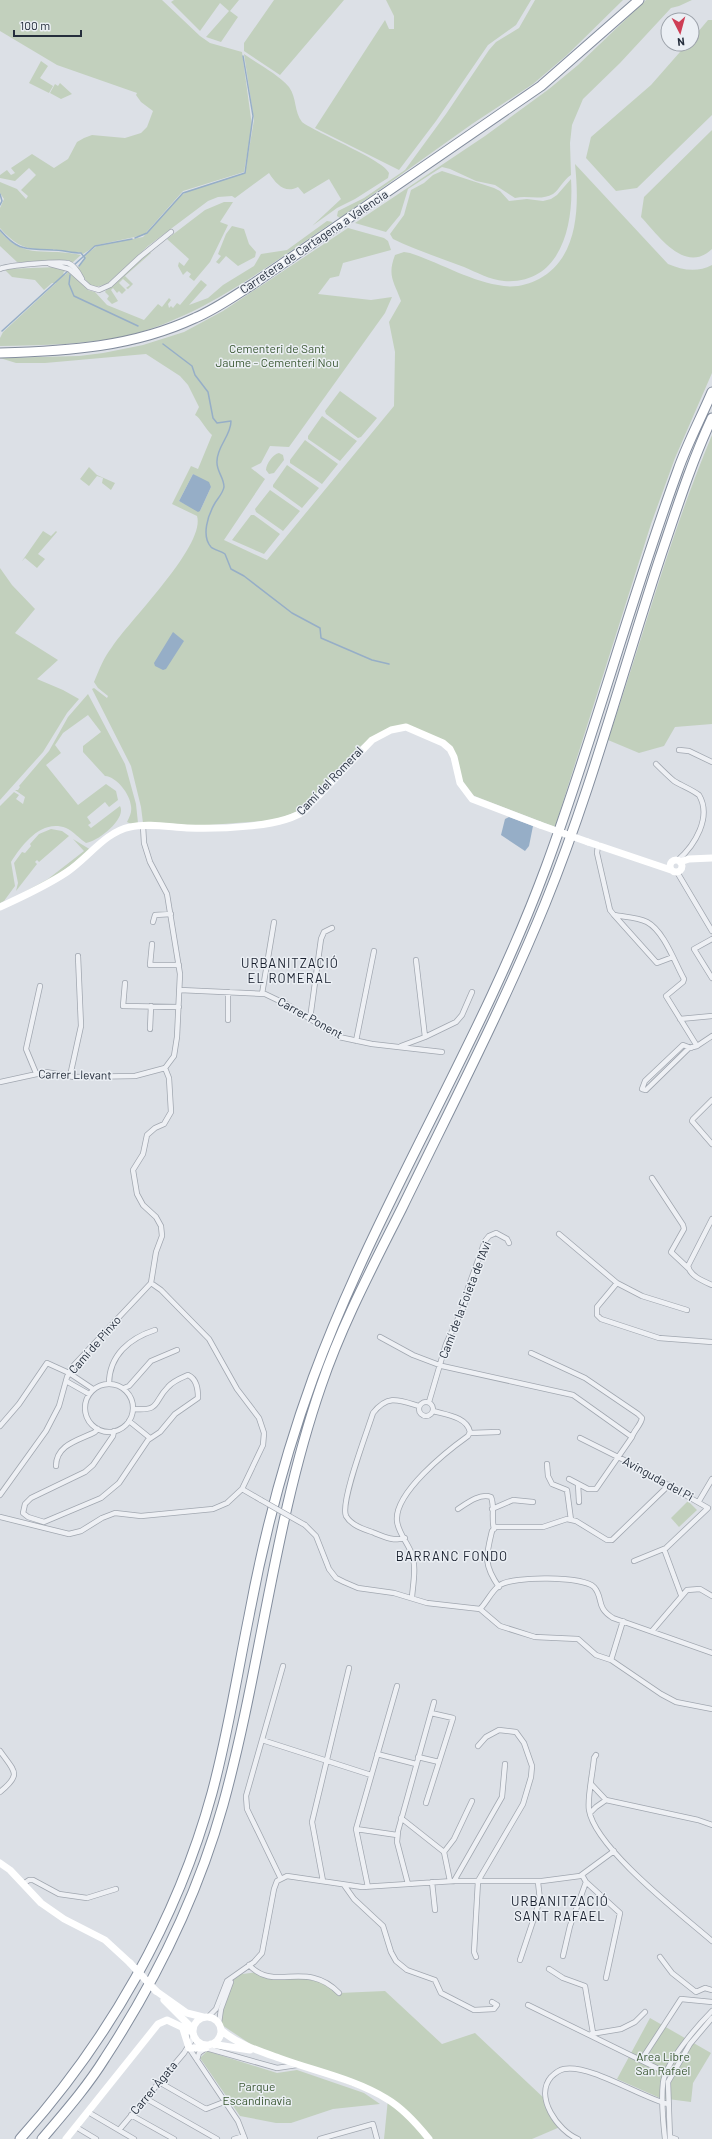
<svg xmlns="http://www.w3.org/2000/svg" width="712" height="2139" font-family="Barlow,sans-serif">
<style>
.green{fill:#c2d0bd;fill-rule:evenodd}
.water{fill:#96aec7}
.lines{fill:none;stroke-linecap:round;stroke-linejoin:round}
.stream{stroke:#96aec7;stroke-width:1.5}
.street-casing{stroke:#a1a7b0;stroke-width:6}
.highway-casing{stroke:#838d9d;stroke-width:11}
.street{stroke:#eef0f4;stroke-width:4.5}
.secondary{stroke:#fff;stroke-width:7}
.highway{stroke:#fff;stroke-width:9}
.street-bridge-casing{stroke:#a1a7b0;stroke-width:6;stroke-linecap:butt}
.street-bridge{stroke:#eef0f4;stroke-width:4.5}
.secondary-bridge{stroke:#fff;stroke-width:7}
.labels{text-anchor:middle;stroke-width:3;stroke-linejoin:round;paint-order:stroke}
.street-label{font-size:12px;fill:#252e3c;stroke:#ebeff4}
.park-label{font-size:12px;fill:#3a5833;stroke:#ebeff4}
.neighbourhood-label{font-size:13px;letter-spacing:1px;fill:#181f2d;stroke:#ebeff4}
</style>
<rect width="100%" height="100%" fill="#dce0e6"/>
<path class="green" d="M0,0H162L200,36L210,43L242,52L252,126L244,172L183,191L144,235L97,245L83,254C79,251 75,253 71,252C38,245 26,258 0,228V208L4,199L0,193V182L17,189L26,199L28,196L21,190L36,175L29,168L15,181L0,178V175L7,170L11,175L15,173L11,168L32,154L54,168L68,159L77,142L84,138L92,135L125,138L141,133L147,127L153,111L141,102L136,95L137,93L57,65L0,31Z
M174,0H239L230,11L238,17L221,42L206,37L229,11L220,3L200,31L171,2Z
M274,0H344L280,75L244,51V43Z
M386,0H531L516,25L488,45L436,121L399,170L315,128L385,20L389,29H394V16Z
M535,0H623L567,55L533,84L472,124L340,218L337,216L338,211L364,198L405,170L446,114L489,50L496,42L519,28Z
M646,0H692L679,6L671,8L620,63L583,99L572,125L570,143L571,175C563,180 560,189 553,194C541,201 528,195 515,198L495,185L476,181L450,169L442,167L408,189L400,215L386,232L355,223L485,136L549,89L578,65Z
M708,20H712V115L637,188L616,191L586,158L591,137L651,85L687,44H692V39Z
M244,54C258,64 278,74 289,87C297,98 294,112 302,122C318,134 384,160 389,173L388,178L355,199L337,208L312,226L341,199L329,179L304,194L298,187C285,194 276,184 269,173L235,198L232,196L218,197L208,201L148,246L107,284L96,287L89,284L77,269L84,260V256L97,246L143,237L179,197L188,191L245,173L254,120Z
M41,61L48,66L40,78L53,86L49,93L29,83Z
M60,83L72,94L61,99L50,93L55,84L58,86Z
M712,130V249C685,275 658,235 641,217L644,197Z
M575,164L668,264C682,270 697,273 712,265V373L675,458L651,524L555,827L472,795L464,787L453,748L414,727L369,739L354,752L355,754L303,809L276,820L196,826L143,823L141,807L131,766L92,689L94,688L107,698L108,696L98,688L94,682C99,670 104,657 112,647C129,621 206,545 197,516L172,504L191,466L198,469L212,435C206,430 200,417 195,415L199,407L188,385L180,376L146,354L45,363H16L0,358L79,356L103,353L143,345L184,332L223,311L348,228L384,238L388,241L391,250L343,263L339,276L330,278L318,294L371,300L392,297L385,313L289,447L270,446L261,463L251,468L265,479L224,540L267,560L394,406L395,352L389,322L401,301C394,281 387,276 395,255L404,252L410,253C441,263 471,282 504,286C516,288 529,284 539,279C580,257 579,203 575,164ZM193,474L211,487L200,511L179,501Z
M442,171L494,188L500,191L509,201L527,199L543,201L551,199L557,195L571,179C574,223 562,285 504,281C490,280 476,272 464,267C440,258 416,250 393,239L390,234L404,215L411,190L424,183L433,175Z
M224,202H233L220,222L228,225L210,262L194,281L189,277L191,274L187,271L183,275L178,266L179,262L184,266L189,259L167,239L205,210Z
M327,221L333,222C269,265 206,315 130,335C88,345 43,345 0,346V338L3,332L56,283H52L44,290L35,280L12,277L4,269L59,267L66,270L63,273L65,275L69,271L88,290L95,292L107,305L144,320L158,304L162,307L169,298L171,300L168,304L169,308L171,306L173,308L177,303L180,305L201,280L207,285L189,305L208,298L223,285L254,266L261,254L287,250Z
M232,226L244,229L249,244L256,252L255,257L238,266L226,256L219,264L216,262L221,256L218,254L226,234Z
M0,231C24,261 48,247 81,255L72,263L17,262L0,246Z
M150,252L151,253L125,276L133,284L128,289L126,288L130,285L123,279L119,283L126,290L122,294L119,291L117,293L113,288L111,290L118,301L112,304L107,299L109,296L105,292L106,290Z
M340,391L377,418L361,437L358,438L326,414L325,411Z
M322,416L357,441L340,461L308,439V436Z
M712,435V724L675,727L664,746L639,753L608,740C643,637 670,535 712,435Z
M305,440L338,464L322,484L290,463V460Z
M279,453L283,455L284,460L274,473L269,474L266,470C266,464 273,454 279,453Z
M287,465L319,488L302,508L273,487V485Z
M89,467L97,475L115,483L111,490L102,483L103,478L97,476L89,486L80,479Z
M270,490L300,511L283,531L256,512L255,509Z
M251,515H254L280,534L264,554L232,540Z
M43,531L51,536L56,531L57,532L38,554L45,559L37,568L25,558L22,561Z
M0,568L12,585L35,609L15,633L58,660L37,679L63,690L79,699L67,713L43,752L0,800Z
M88,694L125,764L136,804L138,823L131,824L127,822C130,816 132,812 131,806C130,794 117,777 105,776L83,752V746L101,732L88,715L63,733L55,745L61,753L46,765L78,805L106,784L116,791L118,800L109,807L105,802L87,817L91,823L88,825L91,828L120,806C127,819 97,842 86,843C80,839 73,831 66,828C41,819 23,844 11,862L15,886L4,901L0,903V806L14,792L19,795L16,799L23,804L25,797L15,790H18L20,787L19,786L49,751L68,717Z
M51,829L62,831L69,836L39,862L37,860L35,862L37,864L16,891L18,883L14,863L22,852L25,853L31,846L30,844L39,834Z
M73,839L91,850L52,879L19,895L48,879L84,851Z
M688,1501L697,1510L679,1527L671,1518Z
M257,1972L279,1977L318,1978L339,1993L385,1991L442,2044L475,2033L546,2100L560,2127L532,2139H384L388,2099L264,2053L219,2023L235,1975Z
M650,2018L711,2053L693,2083L691,2102L660,2098L617,2079Z
M207,2051L277,2073L297,2070L364,2093L380,2104L333,2109L291,2123H276L240,2116L200,2058Z"/>
<path class="water" d="M193,474L209,482L211,487L200,511L198,512L179,501Z
M173,632L184,641L166,669L163,670L155,666L154,663Z
M509,817L533,826L529,846L525,851L501,835L505,819Z"/>
<g class="lines">
<path class="stream" d="M0,194L2,201L0,205
M0,230C20,253 26,248 53,250C62,250 72,253 81,253L85,258L79,266
M135,238L147,233L183,193L245,173L253,116L243,56
M74,265L95,246L132,239
M70,275L69,284L74,296L138,326
M2,331L69,270
M163,344L192,366L195,375L208,392L213,418L217,423L231,421C231,436 217,446 217,461C216,471 224,477 224,487C223,493 218,498 215,503C208,515 201,536 211,547C214,550 221,551 225,554L231,569L244,576L292,613L320,628L321,638L372,660L389,664"/>
<g class="street-casing">
<path id="street" d="M50,264L69,269L89,287L99,290L110,285L140,257L171,232
M0,269C8,265 60,261 68,263C74,265 79,273 82,279
M679,750L689,751L712,762
M656,764C662,770 668,776 674,781C682,786 691,789 699,795C712,817 695,845 678,860
M598,845L597,853L610,910L614,915L657,963L673,957
M677,872L712,931
M614,915C624,917 637,917 647,922C664,931 675,963 684,979L683,982L666,996L697,1046
M153,922L155,915L171,914
M712,939L694,949L712,978
M152,944L150,965H179
M125,983L123,1006L179,1007
M180,990L265,994L288,1005L339,1037L372,1044L442,1052
M262,994L274,922
M310,1019L321,939L324,932L332,928
M680,1019L712,1016
M228,1020V992
M150,1029L151,1006
M425,1037L456,1022L462,1015L472,992
M356,1041L374,951
M401,1046L425,1037L416,960
M691,1048L683,1045L645,1081L642,1089L646,1090L689,1048L697,1046L712,1036
M36,1073L26,1049L40,986
M70,1076L81,1026L78,956
M0,1082L46,1072L74,1077L135,1076L165,1068L174,1056L177,1037L180,974L167,894L150,862L144,843L143,826
M712,1100L693,1119L692,1121L712,1144
M652,1178L683,1225L684,1229L671,1252L688,1268
M712,1219L688,1266C690,1276 703,1281 712,1285
M559,1234L617,1283L597,1307V1315L601,1319L659,1338L712,1342
M151,1283L156,1252L162,1236L161,1226L156,1217L143,1205L137,1194L133,1170L143,1154L147,1135L155,1128L164,1124L171,1112L169,1078L165,1068
M617,1283L642,1296L687,1310
M380,1337L413,1355L442,1366L573,1395L632,1437L596,1489H588L569,1479
M531,1353L585,1378L638,1414L642,1418C641,1425 634,1430 632,1437
M66,1381L89,1394
M85 1408a24 24 0 1 1 48 0a24 24 0 1 1-48 0Z
M109,1384C109,1355 130,1338 155,1330
M124,1388L129,1386L151,1361L177,1350
M419 1409a7 7 0 1 1 14 0a7 7 0 1 1-14 0Z
M429,1402L446,1344L464,1306L468,1288L485,1241L489,1236L496,1233L507,1239L509,1243
M129,1421L150,1438
M0,1426L19,1404L47,1363L69,1373L93,1389
M114,1431L113,1436L93,1465L85,1472L31,1498L25,1504L23,1513L28,1517L44,1522L101,1498L119,1483L148,1440L160,1432L175,1414L198,1398C198,1389 197,1379 188,1375C181,1378 173,1381 168,1387C153,1402 161,1411 134,1409
M470,1433L498,1432
M580,1438L624,1460L708,1508L666,1548L634,1561
M547,1464L548,1476L552,1484L567,1490L571,1520
M56,1466C56,1444 80,1440 95,1432L98,1429
M578,1484L579,1502
M242,1489L261,1500
M0,1495L46,1431L59,1406L67,1377L74,1365L151,1283
M699,1501L712,1479
M458,1509C467,1503 480,1493 491,1497C495,1506 491,1518 494,1529
M492,1509L513,1500L533,1502
M0,1517L69,1534L81,1531L102,1518L115,1513L141,1516L213,1509L227,1503L242,1489L263,1445L264,1433L259,1418L237,1389L209,1339L161,1290L151,1283
M305,1525L316,1536L329,1569L336,1578L344,1582L358,1588L394,1593L427,1603L480,1609L500,1626L535,1637L578,1639L596,1655L611,1660L661,1694L676,1702L712,1709
M405,1538C394,1542 382,1536 372,1532C363,1529 351,1525 346,1516C340,1502 367,1432 373,1413C388,1394 399,1400 419,1406
M664,1549L681,1595
M499,1587C483,1564 486,1556 492,1531L495,1527H543L567,1519L576,1521L607,1540H612L669,1485
M412,1597C413,1584 417,1565 411,1552C407,1542 398,1532 397,1521C394,1493 447,1451 468,1436L470,1432C467,1417 447,1415 433,1411
M480,1609C487,1602 492,1590 500,1585C513,1576 583,1576 594,1587C604,1598 595,1607 613,1618L712,1653
M652,1631L687,1590L700,1589L712,1596
M611,1660L623,1621
M262,1740L371,1775
M0,1751C15,1772 22,1774 0,1792
M377,1754L416,1764
M596,1755L594,1758C593,1772 587,1798 589,1810C595,1848 682,1915 712,1941
M418,1757L439,1762
M592,1785L606,1800
M426,1803L453,1718L431,1713
M590,1813L596,1807L606,1800L698,1820L712,1825
M401,1818L444,1852L450,1881
M356,1829L397,1835
M444,1852L454,1839L472,1801
M281,1879L247,1809L246,1796L283,1666
M323,1881L312,1822L349,1668
M454,1881L502,1797L505,1764
M432,1882L435,1910
M586,1882L620,1913L606,1978
M23,1884L29,1880H33L59,1894L87,1898L116,1889
M408,1884L397,1842L398,1831L434,1702
M344,1885L354,1899L383,1926L391,1952L396,1961L407,1970L435,1980L441,1993L474,2010L494,2009L497,2005L492,2002
M368,1887L356,1829L397,1686
M563,1956L570,1926L586,1882L582,1875
M476,1957L474,1952L478,1881L523,1804L531,1777L532,1766L524,1743L516,1732L499,1730L486,1737L478,1746
M660,1957L672,1973L696,1992L705,1988L712,1990
M520,1960L540,1900L538,1882
M249,1965C275,1993 306,1959 339,1993
M549,1969L563,1978L585,1986L593,2033
M528,2005L671,2075
M208,2017L216,2009L227,1981L254,1962L262,1953L274,1889L277,1881L287,1876L362,1887L454,1881H542L580,1876L614,1851
M219,2023L221,2009L231,1982
M591,2034L621,2029L635,2022L645,2012
M189,2048L238,2121L245,2139
M642,2059L681,1999L712,2002
M197,2060L199,2053L206,2048L277,2068L297,2065
M159,2082L206,2109L224,2102
M145,2098L217,2139
M88,2112L134,2139
M131,2115L174,2139
M76,2127L96,2139
M119,2130L184,2053L192,2040L193,2032
M670,2137L676,2139
M234,2139L244,2136
M320,2139L373,2124L377,2139
M578,2139C558,2131 534,2097 551,2077C554,2074 559,2070 564,2069C590,2064 640,2097 668,2104
M665,2139C663,2121 661,2101 663,2083C665,2063 698,2025 712,2011
M670,2139L668,2082L690,2044L712,2018"/>
</g>
<g class="highway-casing">
<path id="highway" d="M0,353C68,351 133,347 195,318C216,309 234,296 253,284L541,86L639,0
M20,2139C108,2041 177,1921 212,1793C228,1734 237,1675 249,1616C264,1535 285,1455 313,1378C378,1202 481,1043 546,867C594,737 630,601 678,470C687,444 701,418 712,392
M42,2139C64,2113 87,2087 105,2058C156,1980 198,1894 223,1805C261,1667 274,1522 321,1386C342,1324 373,1266 402,1208C451,1107 503,1007 545,904C591,791 622,673 660,558C676,511 691,463 712,418"/>
</g>
<use href="#street" class="street"/>
<path class="secondary" d="M588,842L671,870
M670 866a6 6 0 1 1 12 0a6 6 0 1 1-12 0Z
M680,862L689,859L712,858
M0,907C22,897 46,886 67,872C88,858 105,832 130,827C148,823 169,827 187,828C215,829 284,828 305,810L372,740L391,730L406,727L443,743L450,749L454,757L460,783L472,799L540,825
M0,1863L10,1870L41,1903L64,1919L105,1940L130,1963
M156,1991L187,2013L203,2017
M164,2000L193,2029
M193 2031a14 14 0 1 1 28 0a14 14 0 1 1-28 0Z
M183,2029L189,2048H206L207,2045
M221,2030C237,2044 259,2051 279,2058C314,2071 355,2079 387,2099C404,2109 417,2124 429,2139
M211,2044L250,2050
M66,2139L158,2024L167,2020L190,2031L193,2030"/>
<use href="#highway" class="highway"/>
<g class="street-bridge-casing">
<path id="street-bridge" d="M261,1500L305,1525"/>
</g>
<use href="#street-bridge" class="street-bridge"/>
<path class="secondary-bridge" d="M540,825L588,842
M130,1963L156,1991"/>
</g>
<g class="labels">
<g class="street-label">
<text transform="translate(314 242) rotate(-34)" y="4">Carretera de Cartagena a Valencia</text>
<text transform="translate(330 781) rotate(-46)" y="4">Camí del Romeral</text>
<text transform="translate(310 1018) rotate(29)" y="4">Carrer Ponent</text>
<text transform="translate(75 1075) rotate(1)" y="4">Carrer Llevant</text>
<text transform="translate(465 1300) rotate(-69)" y="4">Camí de la Foieta de l'Avi</text>
<text transform="translate(95 1345) rotate(-49)" y="4">Camí de Pinxo</text>
<text transform="translate(658 1479) rotate(29)" y="4">Avinguda del Pi</text>
<text transform="translate(154 2088) rotate(-50)" y="4">Carrer Àgata</text>
</g>
<g class="park-label">
<text x="277" y="353">Cementeri de Sant<tspan x="277" dy="14">Jaume - Cementeri Nou</tspan></text>
<text x="663" y="2061">Area Libre<tspan x="663" dy="14">San Rafael</tspan></text>
<text x="257" y="2091">Parque<tspan x="257" dy="14">Escandinavia</tspan></text>
</g>
<g class="neighbourhood-label">
<text x="290" y="968">URBANITZACIÓ<tspan x="290" dy="15">EL ROMERAL</tspan></text>
<text x="452" y="1561">BARRANC FONDO</text>
<text x="560" y="1906">URBANITZACIÓ<tspan x="560" dy="15">SANT RAFAEL</tspan></text>
</g>
</g>
<g transform="translate(680 32) rotate(174)"><circle r="19" fill="#ebeff4" stroke="#9ca2aa"/>
<path d="M0-3L7 15L0 10L-7 15Z" fill="#ce3e55"/>
<text y="-6" font-size="11" font-weight="bold" text-anchor="middle" fill="#252e3c">N</text>
</g>
<path d="M14 30v6h67v-6" fill="none" stroke="#252e3c" stroke-width="2"/>
<text x="20" y="30" font-size="12" fill="#252e3c" stroke="#ebeff4" stroke-width="3" paint-order="stroke">100 m</text>
</svg>
